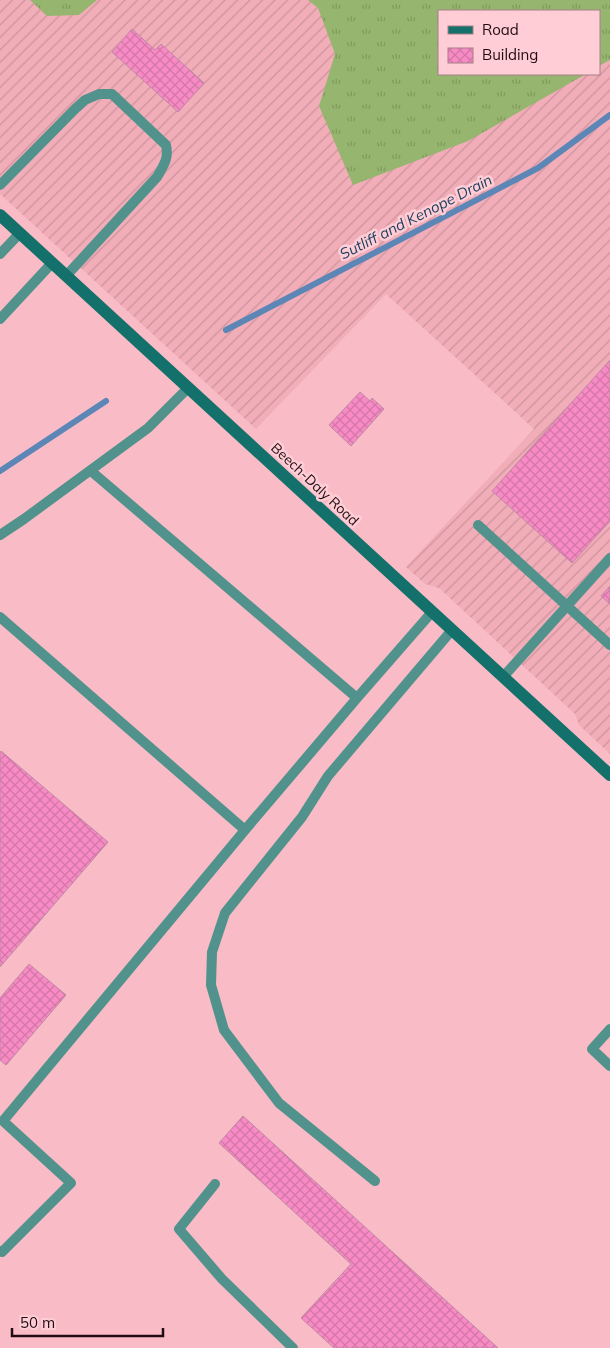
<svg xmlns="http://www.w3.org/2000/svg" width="610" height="1348" font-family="Mulish,sans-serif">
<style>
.industrial{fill:url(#industrial-furrows);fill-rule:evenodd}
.grass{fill:url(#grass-tufts)}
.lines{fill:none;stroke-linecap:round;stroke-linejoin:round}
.stream{stroke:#5b86b6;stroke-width:6}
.building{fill:url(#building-cross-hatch);stroke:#bd8aa3}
.lane{stroke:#52928c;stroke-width:10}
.secondary{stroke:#14706a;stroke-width:12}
.labels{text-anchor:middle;stroke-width:5;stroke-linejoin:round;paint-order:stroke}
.street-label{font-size:14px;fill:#210d11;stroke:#ffcdd5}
.water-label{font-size:15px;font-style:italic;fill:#193e5f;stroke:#ffcdd5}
</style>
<defs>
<pattern id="industrial-furrows" width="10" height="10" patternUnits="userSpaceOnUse" patternTransform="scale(1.25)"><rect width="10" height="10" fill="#f1adb8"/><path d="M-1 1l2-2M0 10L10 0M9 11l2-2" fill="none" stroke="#ce949d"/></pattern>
<pattern id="grass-tufts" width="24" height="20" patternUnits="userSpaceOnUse" patternTransform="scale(1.25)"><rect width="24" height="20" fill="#96b56e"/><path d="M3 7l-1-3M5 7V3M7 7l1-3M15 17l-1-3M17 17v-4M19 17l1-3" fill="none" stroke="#819a5e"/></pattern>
<pattern id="building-cross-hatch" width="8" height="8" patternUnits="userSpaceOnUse" patternTransform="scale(1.25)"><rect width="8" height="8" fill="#f88bc5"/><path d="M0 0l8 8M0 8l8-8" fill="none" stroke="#d477a8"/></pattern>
</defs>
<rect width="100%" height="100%" fill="#f9bcc6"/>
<path class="industrial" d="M0,0H610V754L579,725L575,714L439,588L425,584L406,567L534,429L386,294L256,429L0,194ZM439,11H599V74H439Z"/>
<path class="grass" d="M30,0H97L79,15L47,16Z
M308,0H610V60L599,66V11H439V74H586L468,141L353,185L319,106L335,54L318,8Z"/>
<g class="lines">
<path class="stream" d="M226,330L538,168L610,115
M0,471L106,401"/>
</g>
<path class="building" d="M132,29L155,50L161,44L204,83L178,112L112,52Z
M610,360V521L572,563L492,491Z
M360,392L370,401L372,398L384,409L351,446L329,425Z
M610,586V604L601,596Z
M1,751L108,842L0,967V753Z
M29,964L66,995L6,1065L0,1060V998Z
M243,1116L498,1348H334L301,1318L351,1264L219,1143Z"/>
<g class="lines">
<path class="lane" d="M0,185L75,109L85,100L99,94H112L166,145C169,158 164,165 157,177L66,276
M0,254L20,233
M0,319L52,263
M91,471L357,698L432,612
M478,525L610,645
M0,535L24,519L148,428L188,388
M0,617L245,830L357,698
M503,677L610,558
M610,1029L592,1049L610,1066
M375,1181L279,1103L224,1030L211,985L212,952L225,913L302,817L328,776L452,630
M215,1184L179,1229L222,1279L293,1348
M0,1251L2,1252L71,1183L3,1121L245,830"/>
<path class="secondary" d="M0,215L610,775"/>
</g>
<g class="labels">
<g class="street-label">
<text transform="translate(315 484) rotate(43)" y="5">Beech-Daly Road</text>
</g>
<g class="water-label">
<text transform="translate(416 217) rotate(-27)" y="5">Sutliff and Kenope Drain</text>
</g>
</g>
<rect x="438" y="10" width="162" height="65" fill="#ffcdd5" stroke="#a68087"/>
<rect x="448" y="26" width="25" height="8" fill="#14706a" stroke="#a68087"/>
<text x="482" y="35" font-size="15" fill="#210d11">Road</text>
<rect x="448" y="48" width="25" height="15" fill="url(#building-cross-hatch)" stroke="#a68087"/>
<text x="482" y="60" font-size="15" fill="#210d11">Building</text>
<path d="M12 1328v8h151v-8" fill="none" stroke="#210d11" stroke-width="2.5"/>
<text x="20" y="1328" font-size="15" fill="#210d11" stroke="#ffcdd5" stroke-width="4" paint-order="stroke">50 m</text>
</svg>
